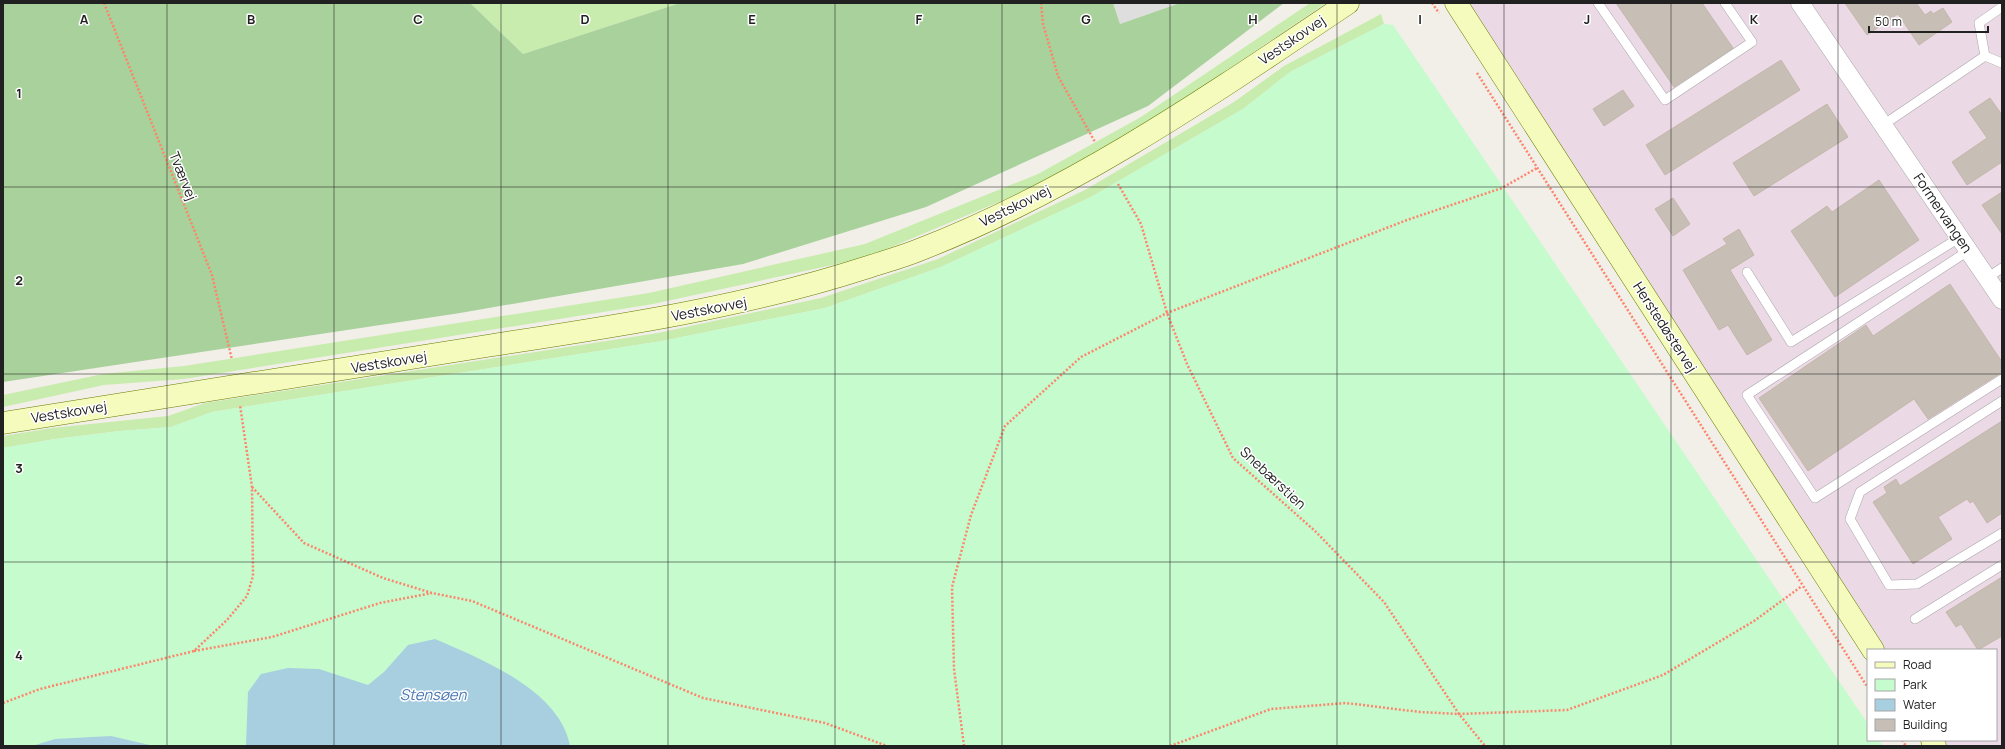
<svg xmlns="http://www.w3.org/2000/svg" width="2005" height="749" font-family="Manrope,sans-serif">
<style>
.residential{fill:#dfdede}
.industrial{fill:#ebd9e6}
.grass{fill:#c8ecad}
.forest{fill:#a8d19b}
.park{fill:#c5fbcd}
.water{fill:#a7cfe0}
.building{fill:#c7beb6;stroke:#c4b7a9}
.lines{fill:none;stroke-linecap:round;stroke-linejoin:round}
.lane-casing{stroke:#a8a8a8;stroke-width:10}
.street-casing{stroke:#a8a8a8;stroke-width:19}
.secondary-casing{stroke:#687e02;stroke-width:23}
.path{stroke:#fd856d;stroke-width:2.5;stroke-dasharray:2 2;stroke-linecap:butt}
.lane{stroke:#fff;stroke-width:9}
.street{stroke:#fff;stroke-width:18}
.secondary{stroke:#f4fbbc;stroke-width:22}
.grid{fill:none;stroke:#212121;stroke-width:1;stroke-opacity:0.55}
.labels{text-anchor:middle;stroke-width:3;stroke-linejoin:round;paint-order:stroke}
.street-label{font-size:14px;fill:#212121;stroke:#fff}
.water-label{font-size:15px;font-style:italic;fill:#4a78b4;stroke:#fff}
.grid-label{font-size:13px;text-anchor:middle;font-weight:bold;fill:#212121;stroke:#fff;stroke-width:3;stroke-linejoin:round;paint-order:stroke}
</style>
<rect width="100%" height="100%" fill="#f1efe8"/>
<path class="residential" d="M1113,3H1180L1120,24Z"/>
<path class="industrial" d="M1448,3H2002V746H1937L1934,740H1996V650H1874Z"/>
<path class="grass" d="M470,3H680L523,54Z
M1310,3H1326L1146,125L1042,184L865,258L653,304L184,379L104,385L3,407V395L103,374L184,366L649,293L865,244L1038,174L1141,117Z
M1381,14L1384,24L1290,72L1243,109L1091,197L941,267L825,308L662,341L212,412L171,427L120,431L55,439L3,448V436L52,428L168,416L205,403L658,333L821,298L938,259L1085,190L1234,102L1284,66Z"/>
<path class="forest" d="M3,3H470L523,54L680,3H1113L1120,24L1180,3H1284L1148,106L926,207L743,264L460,313L3,382Z"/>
<path class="park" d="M1384,24L1393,25L1868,724V740H1879L1883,746H3V448L55,439L120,431L171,427L212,412L662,341L825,308L941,267L1091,197L1243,109L1290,72Z"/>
<path class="water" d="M435,639C481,659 560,690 570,746H246L248,692L261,674L288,668L319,669L368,685L384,672L408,645Z
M111,736L154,746H32L55,739Z"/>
<path class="building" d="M1616,3H1702L1733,48L1674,87Z
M1845,3H1916L1925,15L1931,11L1933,14L1943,8L1952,22L1919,45L1898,14L1867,35Z
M1781,60L1800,90L1665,175L1646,145Z
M1623,90L1634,106L1604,126L1593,109Z
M1990,98L2002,115V162L1967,185L1952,162L1987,138L1969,112Z
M1827,104L1848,137L1754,196L1733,163Z
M1879,180L1919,240L1835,297L1791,231L1827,206L1832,212Z
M2002,192V234L1982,205Z
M1673,198L1690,224L1673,236L1655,209Z
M1739,229L1754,255L1730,270L1772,340L1747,355L1728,325L1719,330L1683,270L1727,244L1723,239Z
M1950,284L2002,362V372L1928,419L1914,399L1808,471L1759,398L1866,325L1873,336Z
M2002,421V513L1987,523L1973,501L1970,503L1967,499L1938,517L1952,539L1913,564L1873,502L1887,493L1884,487L1896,479L1900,486Z
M2002,577V636L1978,650L1961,624L1956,627L1946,612Z"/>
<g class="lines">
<g class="lane-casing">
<path id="lane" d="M1598,3L1665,100L1752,42L1725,3
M1985,56L1979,23L2002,7
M1985,56L2002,63
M1883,125L1985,56
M1968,251L1747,395L1815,498L2002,379
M1747,272L1791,342L1959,238
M1987,278L2002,268
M2002,401L1860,492L1850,519L1889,585L1917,584L2002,533
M1915,619L2002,565"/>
</g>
<g class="street-casing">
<path id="street" d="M1800,3L2002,300"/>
</g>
<g class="secondary-casing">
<path id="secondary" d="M1456,3L1873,650
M3,423C166,397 329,371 493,345C618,326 744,307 865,268C883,262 902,257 919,250C1074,190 1211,95 1348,3
M1932,740L1935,746"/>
</g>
<path class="path" d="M104,3L212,275L232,360
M1041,3L1043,24L1058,76L1095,142
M1432,3L1439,13
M1477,73L1868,688
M1118,184L1141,224L1167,313L1187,364L1233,458L1315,531L1384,602L1459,714L1485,746
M252,487L304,543L383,578L432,593L472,601L703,698L825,723L887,746
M194,651L272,637L380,603L432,593
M3,703L40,689L194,651L227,620L247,596L253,576L252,487L240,405
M1902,740L1906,746
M964,746L954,669L952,587L971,515L1005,426L1081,357L1167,313L1407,220L1502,188L1537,168
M1170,746L1271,709L1346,703L1420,712L1459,714L1567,710L1663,675L1754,621L1802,586"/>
<use href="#lane" class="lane"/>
<use href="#street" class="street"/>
<use href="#secondary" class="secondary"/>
</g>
<path class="grid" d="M167,3V746M334,3V746M501,3V746M668,3V746M835,3V746M1002,3V746M1170,3V746M1337,3V746M1504,3V746M1671,3V746M1838,3V746M3,187H2002M3,374H2002M3,562H2002"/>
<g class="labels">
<g class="street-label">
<text transform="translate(1292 40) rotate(-34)" y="5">Vestskovvej</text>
<text transform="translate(183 176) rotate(68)" y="5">Tværvej</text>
<text transform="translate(1015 206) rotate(-26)" y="5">Vestskovvej</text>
<text transform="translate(1943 213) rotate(56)" y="5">Formervangen</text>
<text transform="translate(709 309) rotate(-11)" y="5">Vestskovvej</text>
<text transform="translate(1665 327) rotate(57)" y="5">Herstedøstervej</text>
<text transform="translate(389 362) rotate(-9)" y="5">Vestskovvej</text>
<text transform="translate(69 412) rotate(-9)" y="5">Vestskovvej</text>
<text transform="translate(1273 478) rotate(43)" y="5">Snebærstien</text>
</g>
<g class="water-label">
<text x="433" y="700">Stensøen</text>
</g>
</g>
<g class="grid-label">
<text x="84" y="24">A</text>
<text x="251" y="24">B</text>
<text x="418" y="24">C</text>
<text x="585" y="24">D</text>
<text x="752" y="24">E</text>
<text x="919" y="24">F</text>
<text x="1086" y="24">G</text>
<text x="1253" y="24">H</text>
<text x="1420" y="24">I</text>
<text x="1587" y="24">J</text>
<text x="1754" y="24">K</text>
<text x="19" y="98">1</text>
<text x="19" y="285">2</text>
<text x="19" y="473">3</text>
<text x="19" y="660">4</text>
</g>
<rect width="2005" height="749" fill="none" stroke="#212121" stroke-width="8"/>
<rect x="1867" y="649" width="130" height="92" fill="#ffffff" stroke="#a6a6a6"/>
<rect x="1875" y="662" width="20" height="6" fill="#f4fbbc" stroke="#a6a6a6"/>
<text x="1903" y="669" font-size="12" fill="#212121">Road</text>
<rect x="1875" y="679" width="20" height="12" fill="#c5fbcd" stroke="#a6a6a6"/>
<text x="1903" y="689" font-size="12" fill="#212121">Park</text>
<rect x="1875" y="699" width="20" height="12" fill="#a7cfe0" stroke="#a6a6a6"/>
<text x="1903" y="709" font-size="12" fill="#212121">Water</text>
<rect x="1875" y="719" width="20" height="12" fill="#c7beb6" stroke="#a6a6a6"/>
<text x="1903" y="729" font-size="12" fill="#212121">Building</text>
<path d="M1869 26v6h119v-6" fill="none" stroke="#212121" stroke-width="2"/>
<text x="1875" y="26" font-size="12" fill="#212121" stroke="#ffffff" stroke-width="3" paint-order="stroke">50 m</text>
</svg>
